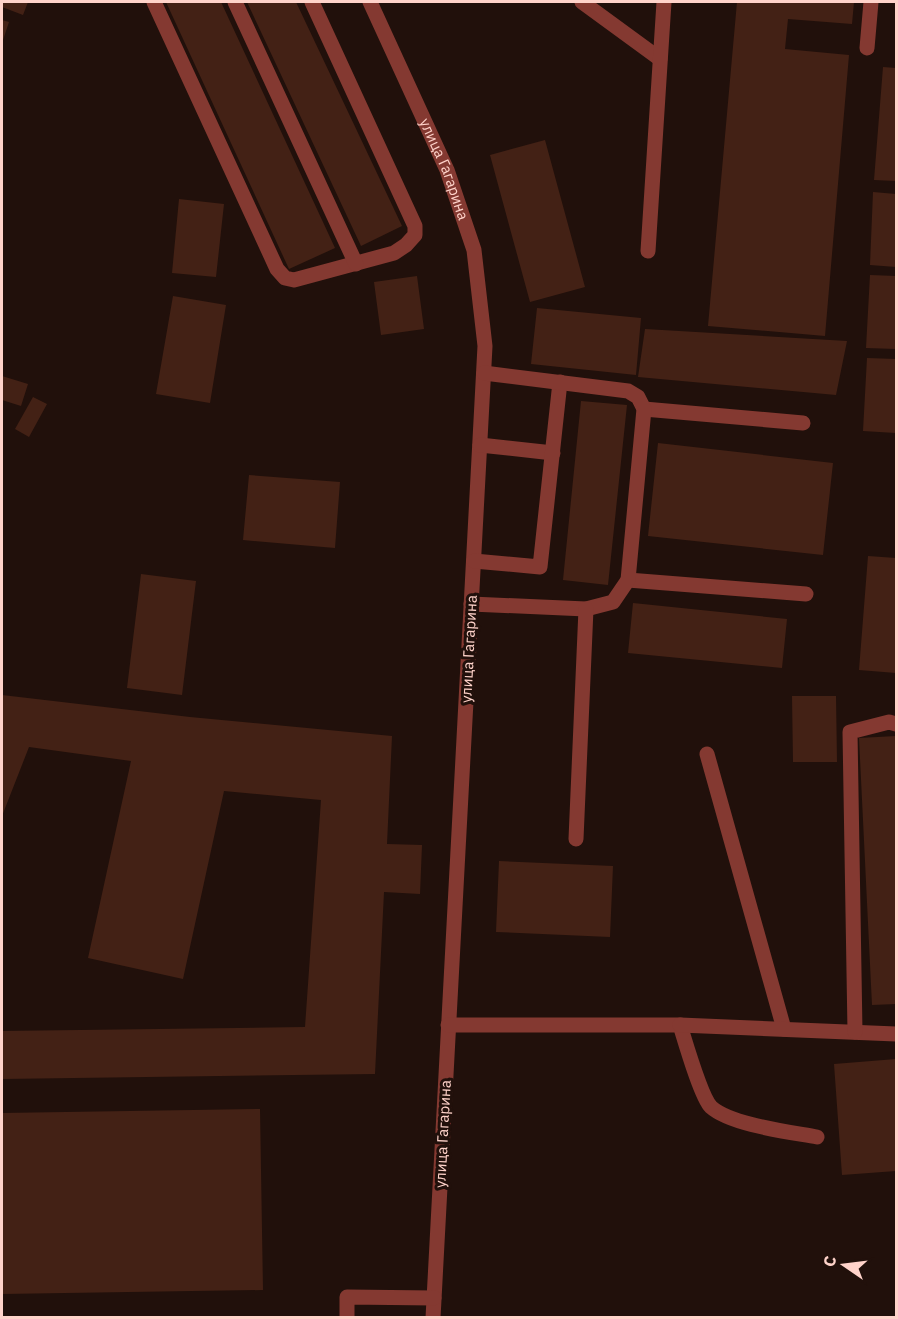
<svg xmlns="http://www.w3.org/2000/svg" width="898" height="1319" font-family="'IBM Plex Sans',sans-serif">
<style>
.building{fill:#432115}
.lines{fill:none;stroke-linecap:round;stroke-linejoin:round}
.minor{stroke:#843931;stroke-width:15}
.labels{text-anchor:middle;stroke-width:6;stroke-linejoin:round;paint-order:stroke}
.street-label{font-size:15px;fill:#ffd3ca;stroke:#21100b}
</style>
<rect width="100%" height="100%" fill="#21100b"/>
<path class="building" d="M2,2H28L23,15L2,7Z
M166,2H221L335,248L289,269Z
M247,2H296L402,226L361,246Z
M737,2H854L852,24L788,19L785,49L849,55L825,336L708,326Z
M2,20L9,22L2,43Z
M883,67L896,68V181L874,180Z
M545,140L585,287L530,302L490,155Z
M873,192L896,194V267L870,265Z
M179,199L224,204L216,277L172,273Z
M870,275L896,276V349L866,348Z
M417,276L424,329L381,335L374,282Z
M173,296L226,305L210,403L156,394Z
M537,308L641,318L636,375L531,364Z
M645,329L847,341L836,395L638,377Z
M867,358L896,359V433L863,431Z
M2,376L28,384L21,406L2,400Z
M33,397L47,404L29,437L15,429Z
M581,401L627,405L608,585L563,580Z
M658,443L833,463L823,555L648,536Z
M249,475L340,482L335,548L243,540Z
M868,556L896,558V673L859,670Z
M141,574L196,581L182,695L127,688Z
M633,603L787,619L782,668L628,653Z
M2,695L190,717L392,736L387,844L422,845L420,894L384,892L375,1074L2,1079V1031L305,1027L321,800L224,791L183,979L88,958L131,761L29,747L2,816Z
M792,696H836L837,762H793Z
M896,736V1004L872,1005L859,738Z
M499,861L613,866L610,937L496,932Z
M896,1059V1171L842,1175L834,1064Z
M260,1109L263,1290L2,1294V1113Z"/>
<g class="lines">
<g class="minor">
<path d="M154,2L277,269L285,278L294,280L394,253L406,245L415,235V226L312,2"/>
<path d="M235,2L356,264"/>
<path id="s1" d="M370,2L447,170L474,250L485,346L433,1318"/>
<path d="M582,2L660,59"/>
<path d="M867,48L871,2"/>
<path d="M648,251L664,2"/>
<path d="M644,409L803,423"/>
<path d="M480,445L553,453"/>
<path d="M474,561L540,567L560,382"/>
<path d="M628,580L806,594"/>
<path d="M471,604L586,609L613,602L628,580L644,409L638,397L628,391L484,373"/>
<path d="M707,754L784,1029"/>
<path d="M576,839L586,609"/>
<path d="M448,1025H680C685,1041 701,1097 711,1107C731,1125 790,1132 817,1137"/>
<path d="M680,1025L896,1034"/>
<path d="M855,1032L850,732L889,722L896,724"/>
<path d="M347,1318V1297L434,1298"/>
</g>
</g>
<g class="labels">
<g class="street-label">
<text dy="5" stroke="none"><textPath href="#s1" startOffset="183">улица Гагарина</textPath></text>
<text transform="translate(469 649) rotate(-87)" y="5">улица Гагарина</text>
<text transform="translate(443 1134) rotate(-87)" y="5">улица Гагарина</text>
</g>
</g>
<rect width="898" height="1319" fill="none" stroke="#ffd3ca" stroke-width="6"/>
<g transform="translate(844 1265) rotate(284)" stroke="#21100b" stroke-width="4.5" paint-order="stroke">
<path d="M0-4.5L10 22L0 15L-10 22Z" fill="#ffd3ca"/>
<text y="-9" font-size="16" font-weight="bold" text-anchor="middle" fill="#ffd3ca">С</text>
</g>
</svg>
